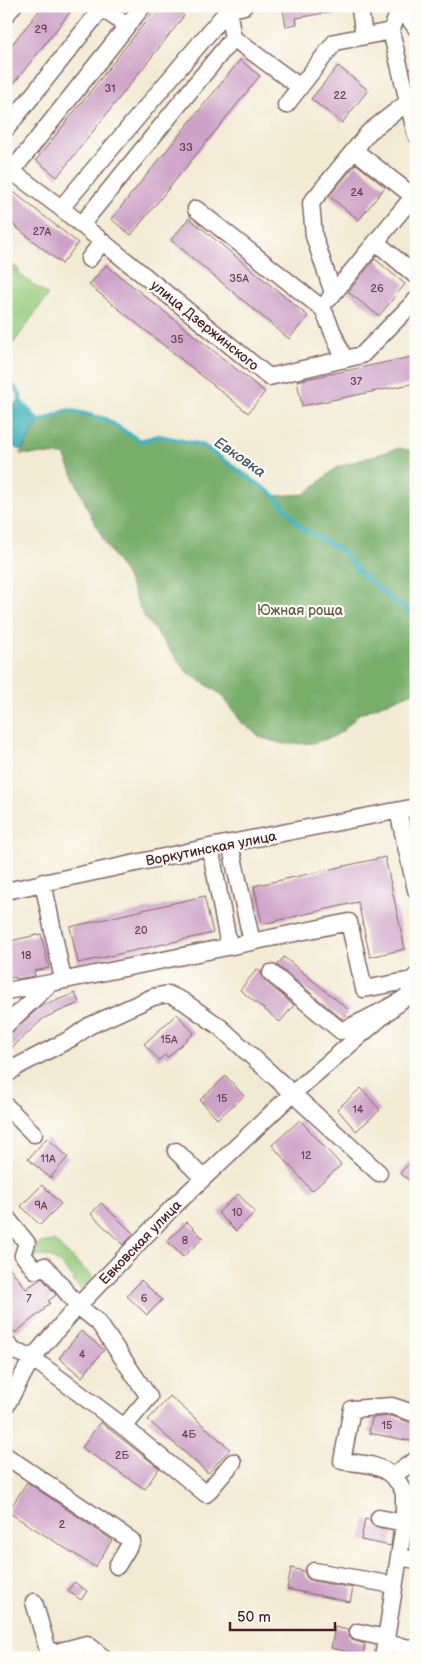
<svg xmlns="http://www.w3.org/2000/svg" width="422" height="1664" font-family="'Balsamiq Sans',sans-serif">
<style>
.green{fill:#95c97a;stroke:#707452}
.forest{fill:#78ad6a;stroke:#61664a}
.water{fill:#41b1bb;stroke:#466873}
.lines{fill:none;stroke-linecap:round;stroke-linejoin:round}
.stream{stroke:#41b1bb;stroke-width:4.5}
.building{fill:#cda2c7}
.minor-casing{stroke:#856666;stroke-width:19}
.minor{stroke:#fff;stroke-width:16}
.labels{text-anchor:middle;stroke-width:4.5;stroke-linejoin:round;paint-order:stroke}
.number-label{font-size:11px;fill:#6b4052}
.street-label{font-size:14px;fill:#4a1f2b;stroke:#fdfcf7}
.park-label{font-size:14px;fill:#645a47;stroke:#fdfcf7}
.water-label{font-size:15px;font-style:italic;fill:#465965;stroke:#fdfcf7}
</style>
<rect width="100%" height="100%" fill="#fdfcf7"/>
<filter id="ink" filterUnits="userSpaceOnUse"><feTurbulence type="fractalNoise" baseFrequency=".02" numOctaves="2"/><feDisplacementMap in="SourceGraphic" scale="10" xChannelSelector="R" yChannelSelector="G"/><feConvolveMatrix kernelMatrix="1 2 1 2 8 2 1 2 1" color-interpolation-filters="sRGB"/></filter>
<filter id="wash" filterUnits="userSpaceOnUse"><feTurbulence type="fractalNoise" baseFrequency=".0096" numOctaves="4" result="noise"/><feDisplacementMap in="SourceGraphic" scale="20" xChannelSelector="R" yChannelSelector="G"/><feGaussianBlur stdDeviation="1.12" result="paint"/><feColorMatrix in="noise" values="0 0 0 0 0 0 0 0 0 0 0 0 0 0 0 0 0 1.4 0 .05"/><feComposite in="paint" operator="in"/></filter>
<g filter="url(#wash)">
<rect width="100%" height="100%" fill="#f2ebd4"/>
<path class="green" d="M6,261L18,269L20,275L48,295L8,351L6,350Z
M54,1241L93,1277L81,1290L73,1281L74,1279C63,1267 52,1250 33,1258L29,1253L40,1243Z"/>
<path class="forest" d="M68,410L105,419L140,441L159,436L202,445L275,496L305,494L337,467L400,448L416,452V691L359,714L344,730L333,737L313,743L284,744L262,738L242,723L222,695L187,672L143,615L126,575L108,548L90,514L64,455L20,454L39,422Z"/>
<path class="water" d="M20,401L39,422L22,450L13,447L6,448V409L8,407Z"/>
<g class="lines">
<path class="stream" d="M6,378L20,394V401L39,422L68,410L105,419L140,441L159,436L202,445L275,496L303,529L340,550L361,574L395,602L416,615"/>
</g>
<g id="blocks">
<path class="building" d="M43,6H75L6,93V52Z
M158,6H171L184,16L57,177L36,160Z
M303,6H331V12L296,18L297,24L286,26L283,10Z
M240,60L260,76L131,235L111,219Z
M338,66L368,90L342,123L311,99Z
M356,164L385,187L359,220L329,196Z
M6,186L78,243L62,264L6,219Z
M189,218L308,316L289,339L171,240Z
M375,259L405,284L379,316L348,292Z
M106,265L265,392L248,413L89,285Z
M416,356V383L302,406L297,381Z
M385,857L405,949L370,957L358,902L262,924L254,886Z
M204,896L213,933L78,963L70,927Z
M41,934L49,968L34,971L35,976L16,979L15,977L6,979V942Z
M284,957L349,1010L342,1019L277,965Z
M257,969L261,972L265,981L294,1005L280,1022L240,990Z
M75,993L79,1003L44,1018L6,1053V1037L9,1034L40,1007Z
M177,1014L194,1033L168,1057L165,1055L159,1060L144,1044Z
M226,1076L244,1096L217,1119L200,1100Z
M361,1088L380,1110L356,1131L337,1109Z
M300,1120L341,1165L312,1191L272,1145Z
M47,1138L68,1157L50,1178L28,1159Z
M416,1156V1186L400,1173Z
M42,1185L61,1204L40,1225L21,1206Z
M238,1194L255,1212L236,1231L218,1213Z
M101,1203L134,1234L123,1245L91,1214Z
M187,1222L203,1238L183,1257L167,1241Z
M6,1263L26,1289L42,1278L56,1295L48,1301L50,1303L44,1308L45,1309L16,1332H14L6,1322Z
M141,1280L162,1300L147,1315L127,1296Z
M81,1331L104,1350L82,1377L59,1358Z
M170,1396L230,1449L208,1473L148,1420Z
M391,1416L416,1424V1442L369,1433L372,1418Z
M100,1422L159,1468L145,1489L82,1448Z
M27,1482L112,1540L95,1567L8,1512Z
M365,1519L369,1520L372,1525L377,1528L393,1531L391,1546L361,1540Z
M291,1568L304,1571L307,1578L312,1581L353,1588L350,1602L287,1589Z
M74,1582L87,1591L81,1600L68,1591Z
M335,1627L348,1630L349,1636L352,1640L365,1644L363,1655L331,1648Z"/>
</g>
</g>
<g filter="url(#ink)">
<use href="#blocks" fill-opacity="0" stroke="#856666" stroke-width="1"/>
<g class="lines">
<g class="minor-casing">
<path id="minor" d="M228,6V10L244,6
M400,6L416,28
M360,9L364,36
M400,9L391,31L416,135
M6,15L13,6
M233,38L300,87
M286,105L335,42L391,31
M6,129L102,8L127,26L143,6
M354,150L413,196
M6,167L61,208L269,377L362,355L416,300
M12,171L127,26
M61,208L228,10
M196,209L323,309L344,359
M81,225L233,38L228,10
M376,242L416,276
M89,259L102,242
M333,293L314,236L311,203L369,132L408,102
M329,299L416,193
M398,811L416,890
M230,844L252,942
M210,847L229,946
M43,882L63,980
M6,891L210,847L416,807
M271,973L341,1031C368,1019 392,1007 416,991
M6,991L51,983
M6,1025L51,983L349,922L364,989L412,980L416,976
M6,1075L18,1066L72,1038L89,1026L153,997L168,994L183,1001L220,1027L379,1173
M6,1106L34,1134
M176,1151L203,1178
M6,1217L27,1243L23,1255L35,1270L45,1266L78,1306L98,1322L149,1397L124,1427L32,1358L14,1351L6,1343
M6,1406L32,1358L78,1306L172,1208L292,1094L397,1004
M416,1414L392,1406L352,1409L342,1461C361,1464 378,1463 392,1476L416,1460
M124,1427L206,1494L233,1462
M6,1456L132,1541L117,1566
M379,1518L404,1523
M399,1557L416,1560
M314,1571L394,1585
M34,1602L49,1654L87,1644L104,1658
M358,1632L386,1638
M385,1643L416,1649
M383,1658L404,1525V1493L399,1483L392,1476"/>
</g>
<use href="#minor" class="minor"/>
</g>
</g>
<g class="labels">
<g class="number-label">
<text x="41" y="33">29</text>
<text x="110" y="92">31</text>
<text x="340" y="99">22</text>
<text x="186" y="151">33</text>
<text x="357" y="196">24</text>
<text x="42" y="235">27А</text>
<text x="239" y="282">35А</text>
<text x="377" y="292">26</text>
<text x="177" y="343">35</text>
<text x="356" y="385">37</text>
<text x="141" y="934">20</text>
<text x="26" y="959">18</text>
<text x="169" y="1043">15А</text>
<text x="222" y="1102">15</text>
<text x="358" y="1113">14</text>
<text x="306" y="1159">12</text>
<text x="48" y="1162">11А</text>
<text x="41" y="1209">9А</text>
<text x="237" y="1216">10</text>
<text x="185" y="1244">8</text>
<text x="29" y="1302">7</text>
<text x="144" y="1302">6</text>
<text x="82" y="1358">4</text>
<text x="387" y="1429">15</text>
<text x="189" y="1438">4Б</text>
<text x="122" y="1459">2Б</text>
<text x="62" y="1528">2</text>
</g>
<g class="street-label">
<text transform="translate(205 325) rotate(39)" y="5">улица Дзержинского</text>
<text transform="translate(211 848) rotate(-11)" y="5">Воркутинская улица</text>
<text transform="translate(140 1242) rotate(-46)" y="5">Евковская улица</text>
</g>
<g class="park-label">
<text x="300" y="615">Южная роща</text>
</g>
<g class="water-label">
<text transform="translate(240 457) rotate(35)" y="5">Евковка</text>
</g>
</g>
<rect width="422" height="1664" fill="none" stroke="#fdfcf7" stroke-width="25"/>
<path d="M230 1622v8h105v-8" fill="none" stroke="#4a1f2b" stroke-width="2.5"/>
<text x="237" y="1622" font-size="15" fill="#4a1f2b" stroke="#fdfcf7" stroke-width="4" paint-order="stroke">50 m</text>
</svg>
